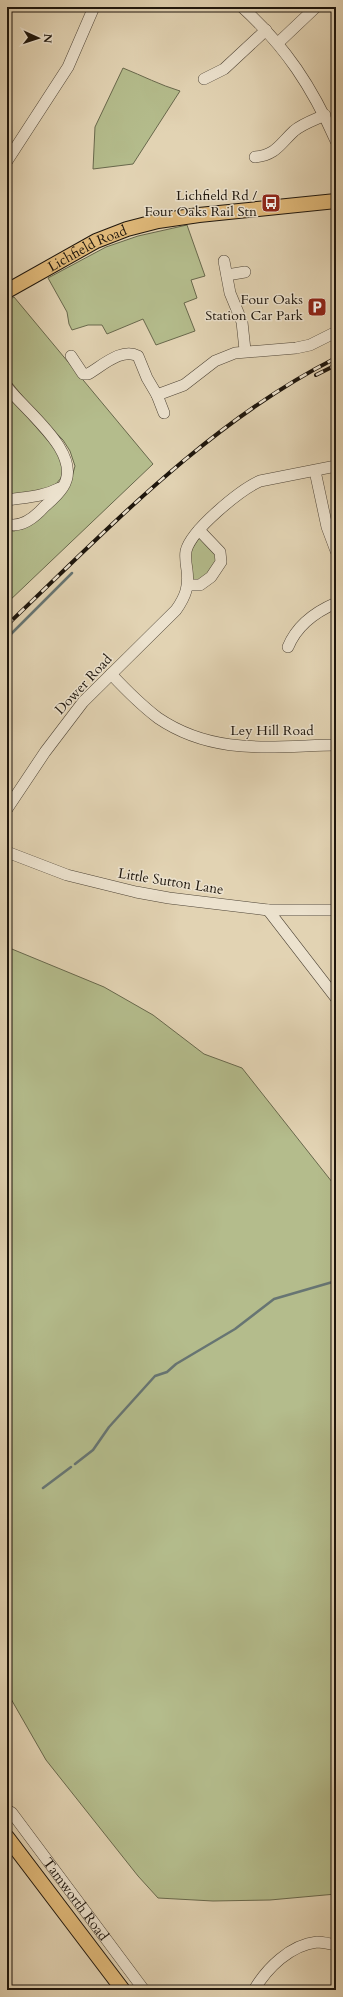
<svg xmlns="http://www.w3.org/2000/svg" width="343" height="1997" font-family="Cardo,serif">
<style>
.green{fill:#b4bc8c;stroke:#68684c}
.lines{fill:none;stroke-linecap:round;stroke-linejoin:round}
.stream{stroke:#677573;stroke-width:2.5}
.minor-casing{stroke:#4e4436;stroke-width:12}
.major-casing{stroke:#1d150c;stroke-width:16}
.minor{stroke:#ece2ce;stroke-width:11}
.major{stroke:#e1ba7a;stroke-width:14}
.rail-casing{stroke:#1d150c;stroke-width:4}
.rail{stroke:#ece2ce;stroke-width:2.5;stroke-dasharray:8;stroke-linecap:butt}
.labels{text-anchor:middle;stroke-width:3;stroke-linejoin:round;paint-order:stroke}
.poi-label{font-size:14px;fill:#1d150c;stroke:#ece2ce;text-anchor:end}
.street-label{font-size:14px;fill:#1d150c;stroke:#ece2ce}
</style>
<rect width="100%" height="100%" fill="#e2d3b3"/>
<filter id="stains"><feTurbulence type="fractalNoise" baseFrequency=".005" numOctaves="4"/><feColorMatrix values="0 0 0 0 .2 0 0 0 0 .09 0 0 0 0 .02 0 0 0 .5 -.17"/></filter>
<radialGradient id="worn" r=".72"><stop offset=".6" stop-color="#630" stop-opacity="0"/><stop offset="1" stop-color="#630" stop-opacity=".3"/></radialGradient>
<path class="green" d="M123,68C143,76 160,85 180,91L133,164L93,169L95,127Z
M187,225L205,276L191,280L197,298L184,303L195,331L156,345L143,319L107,334L102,325H88L72,330L69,324L67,312L48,278L106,247L138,236Z
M14,297L153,464L7,603V530L14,531L20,529L33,523L43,516L70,484L75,466L70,451L63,440L31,407L7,377V301Z
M7,394L58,452L63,470L61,478L56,484L39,492L7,495Z
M199,538H203L218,559L202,582H194L192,578L189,553Z
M7,947L104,987L153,1015L204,1054L242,1068L336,1187V1894L270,1900L213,1901L158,1898L138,1876L46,1760L7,1692Z"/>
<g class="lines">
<path class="stream" d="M7,638L72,573
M75,1464L93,1450L109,1427L155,1376L167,1372L176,1364L235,1329L274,1299L336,1281
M43,1488L71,1467"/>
<g class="minor-casing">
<g id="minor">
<path d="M242,7C286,47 312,87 336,141"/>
<path d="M278,43L316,7"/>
<path d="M204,79L224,69L266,30"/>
<path d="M255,157C276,155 280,144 294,131C302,124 314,120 325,115"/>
<path d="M7,161L68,67L94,7"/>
<path d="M224,261L230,293L242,322L245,350"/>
<path d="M227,275L245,272"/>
<path d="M71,356L83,374H88C102,366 122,347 138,356L147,378L157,395L164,413"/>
<path d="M7,387C26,412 84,454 63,487C58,495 51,501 44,507C35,517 21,528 7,524"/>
<path d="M157,395L184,385L215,361L235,353L296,348L310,345L336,332"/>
<path d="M315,471L327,527L336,551"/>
<path d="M7,500C26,497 42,497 60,488"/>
<path d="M188,585H200L211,577L221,562L220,552L199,530"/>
<path d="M288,647C297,625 315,612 336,603"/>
<path d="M111,674C126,690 141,705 158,718C214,756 272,746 336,745"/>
<path d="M7,809L45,752L83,702L176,610C186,596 189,586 187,570C186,564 185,557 186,551C191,530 240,490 260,481L336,466"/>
<path d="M7,852L67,875L136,892L169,898L268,910H336"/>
<path d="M268,910L336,998"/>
<path id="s1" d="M7,1810L12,1813L144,1990"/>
<path d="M254,1990C267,1968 290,1945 317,1942C323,1942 330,1944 336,1945"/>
</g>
</g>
<g class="major-casing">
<g id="major">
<path id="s2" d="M7,291L96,241L127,229L158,221L199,215L336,201"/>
<path d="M7,1837L123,1990"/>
</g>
</g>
<use href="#minor" class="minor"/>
<use href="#major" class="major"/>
<g class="rail-casing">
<path id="rail" d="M316,375L336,365
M7,625C109,528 209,422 336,358"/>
</g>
<use href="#rail" class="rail"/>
</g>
<defs>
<g id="bus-square" transform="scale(1)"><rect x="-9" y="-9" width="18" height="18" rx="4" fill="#8f2418" stroke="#ece2ce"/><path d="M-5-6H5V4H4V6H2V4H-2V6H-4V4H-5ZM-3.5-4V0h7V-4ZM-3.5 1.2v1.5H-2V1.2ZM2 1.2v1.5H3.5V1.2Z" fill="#fff"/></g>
<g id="parking-square" transform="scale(1)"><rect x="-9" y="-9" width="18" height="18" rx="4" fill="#8f2418" stroke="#ece2ce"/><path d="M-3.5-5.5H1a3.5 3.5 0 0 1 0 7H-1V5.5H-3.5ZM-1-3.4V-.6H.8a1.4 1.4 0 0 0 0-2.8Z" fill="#fff"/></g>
</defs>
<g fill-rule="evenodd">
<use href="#bus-square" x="271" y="203"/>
<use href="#parking-square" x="317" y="307"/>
</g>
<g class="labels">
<g class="poi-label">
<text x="257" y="200">Lichfield Rd /<tspan x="257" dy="16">Four Oaks Rail Stn</tspan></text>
<text x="303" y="304">Four Oaks<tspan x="303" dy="16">Station Car Park</tspan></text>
</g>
<g class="street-label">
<text dy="5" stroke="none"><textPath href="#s2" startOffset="91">Lichfield Road</textPath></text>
<text transform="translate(83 684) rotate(-47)" y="5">Dower Road</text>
<text x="272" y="735">Ley Hill Road</text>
<text transform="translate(171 881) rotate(9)" y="5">Little Sutton Lane</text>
<text dy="5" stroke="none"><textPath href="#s1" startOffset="113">Tamworth Road</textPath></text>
</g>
</g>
<rect width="343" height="1997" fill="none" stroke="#e2d3b3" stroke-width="24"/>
<rect x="8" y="8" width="327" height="1981" fill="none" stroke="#1d150c" stroke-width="2"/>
<rect x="12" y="12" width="319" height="1973" fill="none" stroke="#1d150c"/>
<g transform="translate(38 38) rotate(93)" stroke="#ece2ce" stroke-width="3" paint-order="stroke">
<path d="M0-3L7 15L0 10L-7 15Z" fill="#1d150c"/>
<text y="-6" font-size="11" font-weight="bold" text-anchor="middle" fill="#1d150c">N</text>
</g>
<rect width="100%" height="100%" filter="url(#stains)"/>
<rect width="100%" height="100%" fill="url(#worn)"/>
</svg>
